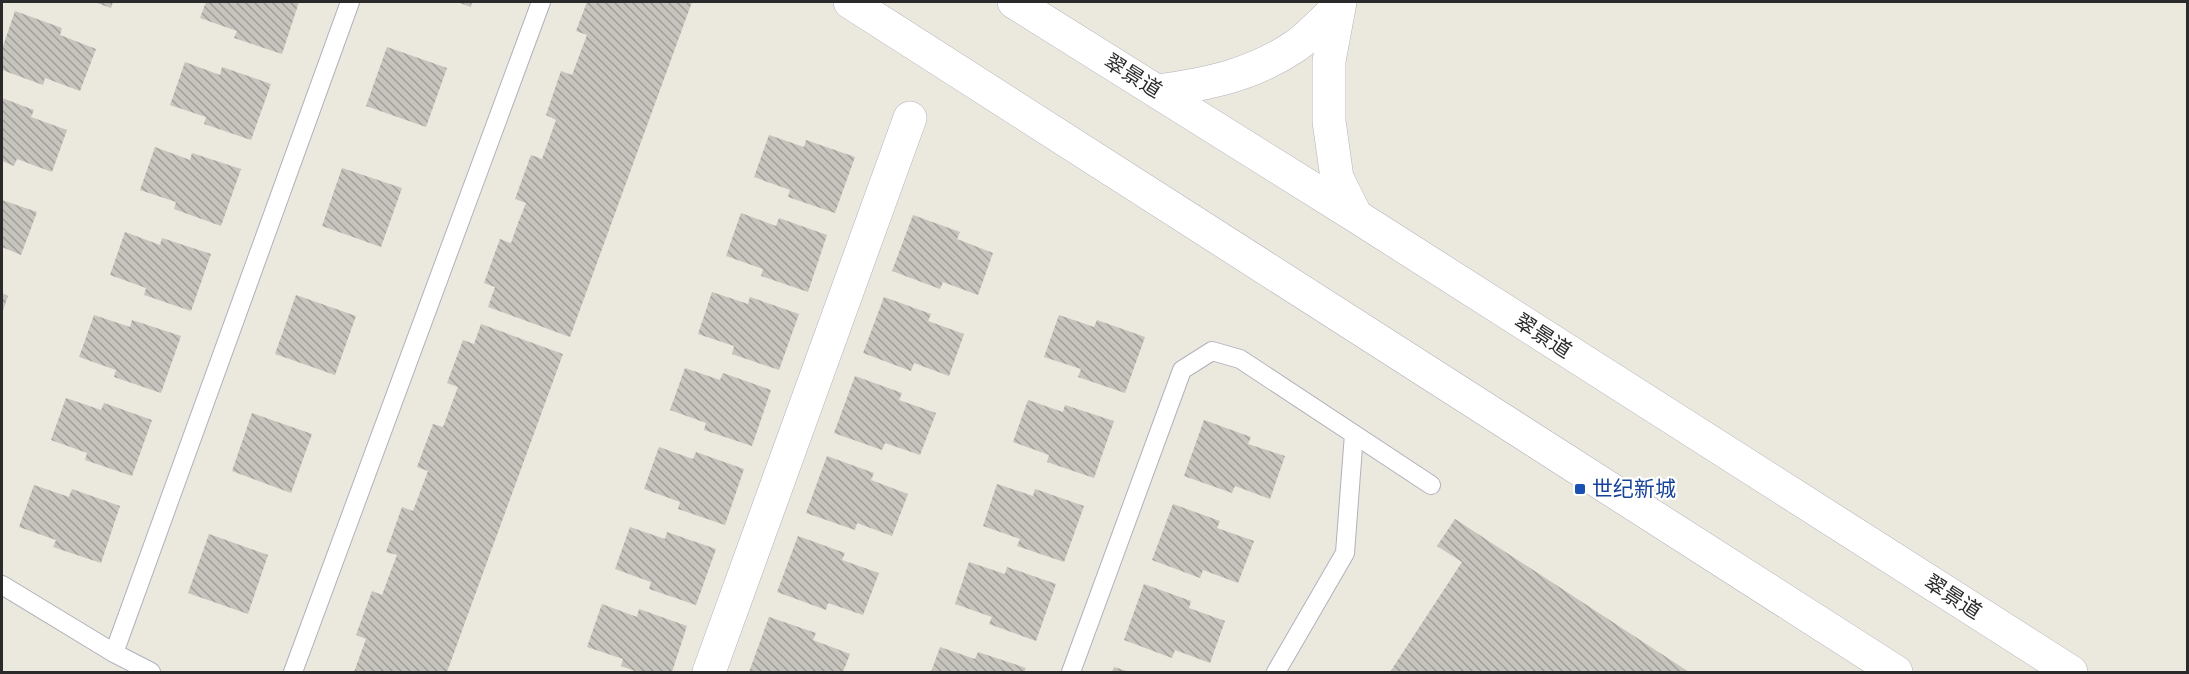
<svg xmlns="http://www.w3.org/2000/svg" width="2189" height="674" font-family="'Exo 2','Noto Sans SC',sans-serif">
<style>
.building{fill:url(#building-back-hatch)}
.lines{fill:none;stroke-linecap:round;stroke-linejoin:round}
.lane-casing{stroke:#b1b1bc;stroke-width:20}
.street-casing{stroke:#b1b1bc;stroke-width:34}
.secondary-casing{stroke:#b1b1bc;stroke-width:34}
.lane{stroke:#fff;stroke-width:18}
.street{stroke:#fff;stroke-width:33}
.secondary{stroke:#fff;stroke-width:33}
.transit-dot{fill:#1a4fb4;stroke:#fff;stroke-width:2}
.labels{text-anchor:middle;stroke-width:4.5;stroke-linejoin:round;paint-order:stroke}
.street-label{font-size:21px;fill:#2a2a2a;stroke:#fff}
.transit-label{font-size:21px;fill:#164399;stroke:#fff;text-anchor:start}
</style>
<defs>
<pattern id="building-back-hatch" width="6" height="6" patternUnits="userSpaceOnUse" patternTransform="scale(1.5)"><rect width="6" height="6" fill="#c6c4bd"/><path d="M-1 5l2 2M0 0l6 6M5-1l2 2" fill="none" stroke="#a19f9a"/></pattern>
</defs>
<rect width="100%" height="100%" fill="#ebe8dd"/>
<path class="building" d="M94,2H113L111,8Z
M206,2H299L282,54L234,38L237,31L200,18Z
M457,2H472L471,7Z
M587,2H692L570,337L488,307L495,287L484,283L500,239L511,243L518,223L526,203L515,199L531,155L542,159L556,120L546,115L561,71L572,75L587,35L576,31Z
M15,11L62,28L60,35L96,49L80,91L45,78L43,85L2,70V49Z
M387,47L447,68L426,127L366,106Z
M185,62L220,75L222,67L271,84L251,140L204,124L206,117L170,105Z
M2,98L34,110L31,117L67,130L52,172L17,159L14,166L2,161Z
M769,135L804,147L806,140L855,157L835,213L788,197L790,190L754,177Z
M155,147L190,160L192,153L241,169L221,226L174,209L176,202L140,190Z
M342,168L402,188L381,247L322,226Z
M2,200L37,212L21,255L2,247Z
M741,213L776,226L779,218L827,235L808,292L761,276L763,269L726,256Z
M913,215L960,232L957,239L993,253L978,295L943,282L940,289L892,271Z
M125,232L160,245L162,238L211,254L191,311L144,295L146,288L110,275Z
M712,292L748,304L750,297L799,314L779,370L732,354L734,346L698,334Z
M2,293L8,296L2,313Z
M296,295L356,316L335,375L275,354Z
M884,297L931,314L928,321L964,334L949,376L914,363L911,371L863,353Z
M94,315L130,327L132,320L181,336L161,393L114,377L116,370L79,357Z
M1059,315L1094,327L1097,320L1145,337L1125,393L1078,377L1081,369L1044,357Z
M481,324L563,354L471,606L447,672H354L366,639L356,635L372,591L382,595L389,576L397,555L386,552L402,507L413,511L428,471L417,467L433,424L443,427L458,387L447,383L463,340L474,344Z
M685,368L720,380L723,373L771,390L752,446L704,430L706,423L670,410Z
M855,376L902,393L899,400L936,413L920,455L885,443L882,450L834,433Z
M66,398L101,410L104,403L152,420L132,476L85,460L87,453L51,440Z
M1028,400L1063,412L1065,405L1114,421L1094,478L1047,462L1049,455L1013,442Z
M252,413L312,434L291,493L232,471Z
M1204,420L1251,437L1248,444L1285,456L1270,499L1235,486L1232,493L1184,476Z
M659,447L693,459L696,452L744,469L725,525L678,509L680,502L644,489Z
M827,456L874,473L871,480L908,494L892,536L857,523L855,530L806,513Z
M997,484L1033,496L1035,489L1084,506L1064,562L1017,546L1020,539L983,526Z
M34,485L69,497L72,489L120,506L101,563L53,547L56,540L19,527Z
M1173,504L1220,521L1217,528L1254,541L1238,583L1203,570L1200,578L1152,560Z
M1455,519L1689,672H1390L1462,562L1437,546Z
M630,527L665,539L667,532L716,549L696,605L649,589L651,582L615,569Z
M209,534L268,555L248,614L188,593Z
M798,536L845,553L842,560L879,573L863,615L828,603L826,610L777,592Z
M969,562L1005,574L1007,567L1056,584L1036,641L989,624L992,617L955,604Z
M1144,584L1191,601L1189,608L1225,621L1210,663L1175,650L1172,658L1124,640Z
M602,604L637,617L639,609L687,626L672,672H638L621,666L623,659L587,647Z
M769,617L816,633L813,640L850,654L843,672H749Z
M940,647L975,659L978,652L1026,668L1024,672H931Z
M1114,667L1130,672H1112Z"/>
<g class="lines">
<g class="lane-casing">
<path id="lane" d="M2,585L114,653L151,672
M114,653L350,2
M293,672L541,2
M1071,672L1182,370L1212,351L1240,359L1431,485
M1276,672L1345,553L1354,434"/>
</g>
<g class="street-casing">
<path id="street" d="M709,672L910,118"/>
</g>
<g class="secondary-casing">
<path id="secondary" d="M850,2L1896,672
M1014,2L1356,216L2071,672
M1340,2L1329,61V121L1337,178L1356,216
M1157,91C1207,84 1250,76 1294,47C1310,36 1324,20 1339,6"/>
</g>
<use href="#lane" class="lane"/>
<use href="#street" class="street"/>
<use href="#secondary" class="secondary"/>
</g>
<rect class="transit-dot" x="1574" y="483" width="12" height="12" rx="3"/>
<g class="labels">
<g class="street-label">
<text transform="translate(1133 76) rotate(32)" y="7">翠景道</text>
<text transform="translate(1543 336) rotate(33)" y="7">翠景道</text>
<text transform="translate(1953 597) rotate(33)" y="7">翠景道</text>
</g>
<g class="transit-label">
<text x="1592" y="496">世纪新城</text>
</g>
</g>
<rect width="2189" height="674" fill="none" stroke="#2a2a2a" stroke-width="6"/>
</svg>
